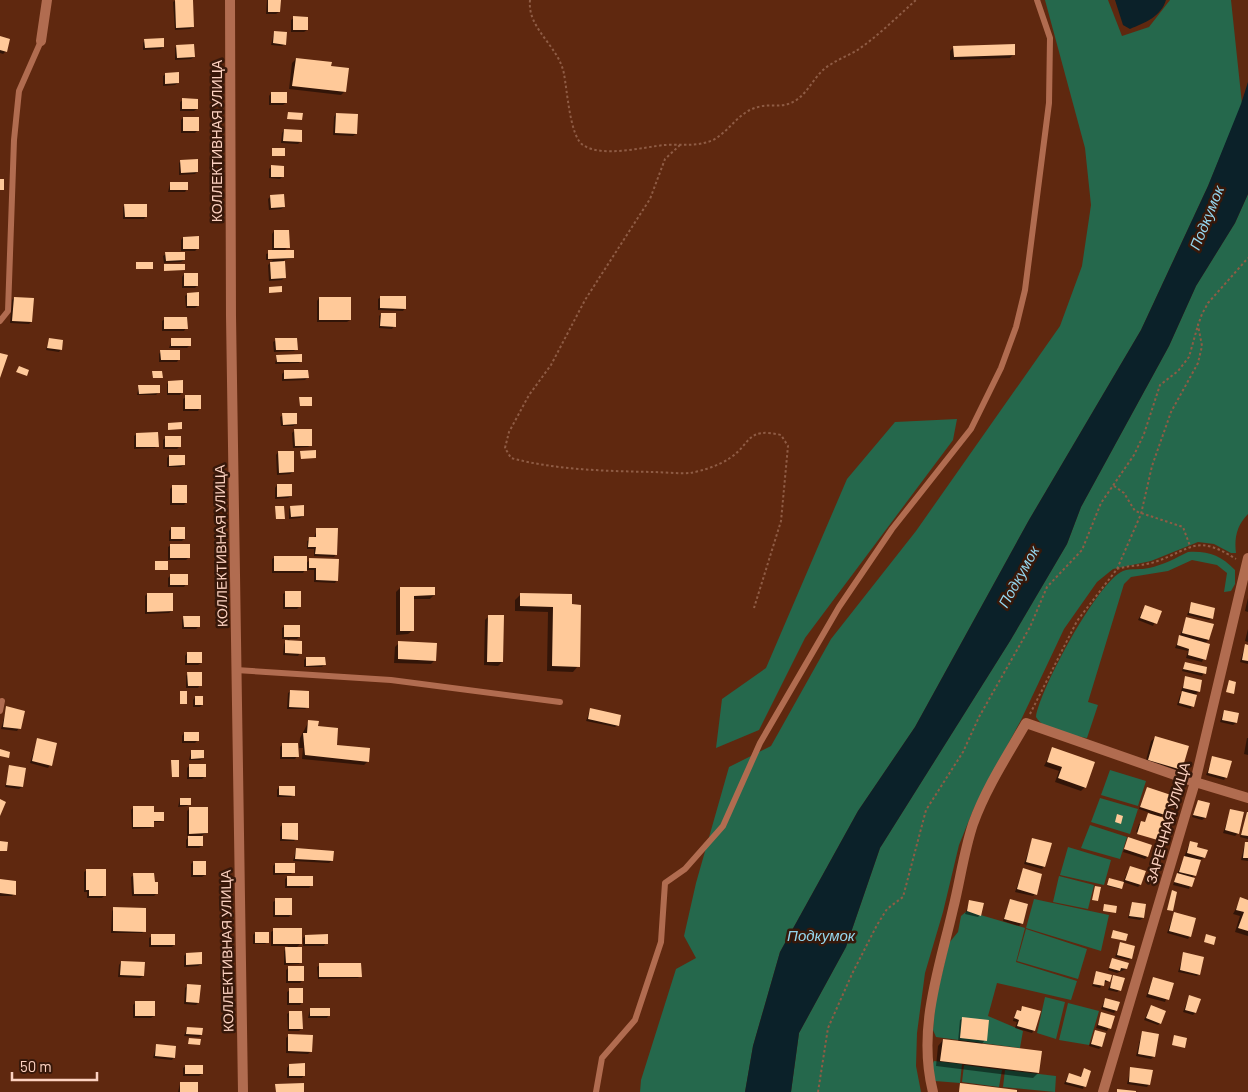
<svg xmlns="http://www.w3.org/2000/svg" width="1248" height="1092" font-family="Barlow,sans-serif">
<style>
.green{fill:#25684c}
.water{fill:#0b2129}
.shadow{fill:#0007}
.building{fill:#ffc999}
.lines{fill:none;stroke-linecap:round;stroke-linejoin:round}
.path{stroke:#8f5c45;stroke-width:2;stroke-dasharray:2.5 2.5;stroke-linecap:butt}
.service{stroke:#b16c50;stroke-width:6}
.minor{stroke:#b16c50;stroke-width:10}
.tertiary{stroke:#b16c50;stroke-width:10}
.labels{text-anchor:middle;stroke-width:5;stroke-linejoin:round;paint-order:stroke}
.street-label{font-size:14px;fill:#fdd2c1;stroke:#37180a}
.water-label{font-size:15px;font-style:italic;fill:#94d6ee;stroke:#37180a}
</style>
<rect width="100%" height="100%" fill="#5f280f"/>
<path class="green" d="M1045,0H1108L1122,36L1149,27L1170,0H1231L1242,104L1208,186L1141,330L1029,520L915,727L858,811L780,952L753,1046L745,1092H640L641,1080L676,969L696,958L684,936L696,883L729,767L771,746L831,639L916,531L1060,326L1082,266L1091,205L1085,148Z
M1248,194V514C1237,525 1234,538 1236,553H1231L1214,544L1198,542L1151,561L1113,569L1097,582L1064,629L1021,720L974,808L959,845L943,912L925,973L917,1033L916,1066L921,1092H791L799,1033L846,947L880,848L1010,641L1067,544L1081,507L1169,346L1196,286L1235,223Z
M957,419L953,440L805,638L759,730L716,748L722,699L766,668L847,479L895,422Z
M1188,552C1209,551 1220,555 1235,570V584L1231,591L1224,592L1227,573L1217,565L1192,560L1168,571L1131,577L1124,584L1088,702L1098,705L1087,738C1071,735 1044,731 1036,717C1040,689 1098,581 1123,571C1131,568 1141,570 1149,568C1163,565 1176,558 1188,552Z
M1110,770L1146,781L1138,806L1101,795Z
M1100,798L1138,809L1130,834L1091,822Z
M1090,825L1127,837L1120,859L1081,848Z
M1068,847L1111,860L1104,885L1060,875Z
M1059,876L1094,885L1088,909L1053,902Z
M1034,899L1109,915L1101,951L1026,928Z
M967,911L1025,928L1016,962L1077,981L1071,1000L997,983L988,1016L1023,1031L1020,1048L936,1037L933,1030L935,1004L949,943L958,932L961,916Z
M1026,929L1087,949L1078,979L1017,961Z
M1045,997L1065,1002L1056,1039L1037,1033Z
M1068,1003L1099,1011L1089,1045L1059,1040Z
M934,1061L962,1064L960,1083L935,1081L932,1065Z
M964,1065L1002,1070L999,1087L962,1082Z
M1005,1070L1056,1076L1055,1092L1003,1087Z"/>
<path class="water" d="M1115,0H1166C1161,17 1144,23 1130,29L1123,25Z
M1248,82V194L1235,223L1196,286L1169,346L1081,507L1067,544L1010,641L880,848L846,947L799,1033L791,1092H745L753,1046L780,952L858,811L915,727L1029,520L1141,330L1208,186L1241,104Z"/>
<path class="shadow" d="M176,0H192L193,27L190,29L175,30L173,2Z
M267,0H279V12L276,14H266Z
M294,18L307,30L304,32H291V20Z
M274,32L285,44L282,46L271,45Z
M0,37L6,51L3,54L0,53Z
M145,40L163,47L161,49L143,50V43Z
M177,46L194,57L191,59L175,60V48Z
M954,47L1014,54L1010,58L950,60V51Z
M296,59L345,91L341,95L289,89L292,63Z
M166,74L178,83L175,85L163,86V76Z
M271,93L286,103L283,105H269V96Z
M183,100L197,109L194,111H180V102Z
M336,114L356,134L353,136L333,135L334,117Z
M183,118L198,130L195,133H181V120Z
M284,130L301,141L298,144L281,143L282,133Z
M181,161L197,172L195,174L179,175V163Z
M271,167L283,176L280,179L269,178V169Z
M170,184L187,189L185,192H168Z
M271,196L284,207L281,209L269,210L268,199Z
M125,205L146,216L144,219H123V207Z
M274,231L288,247L284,251L293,258L284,260V278L282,280L269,281L268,265L273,260H266V254L272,252V234Z
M183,238L198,248L195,251H181V240Z
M166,254L184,260L181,262L164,263L163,256Z
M184,274L197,286L195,288H182V277Z
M188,294L198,306L195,308H186L185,296Z
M381,297L405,308L403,311L378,310V299Z
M14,298L31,322L29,324L10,323L12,300Z
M319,298L350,320L347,322H317V301Z
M381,314L394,326L392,329L379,328V316Z
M165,319L186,328L184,331H162V321Z
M172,339L190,345L187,348H169Z
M49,340L61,349L59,352L46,350Z
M276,340L296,349L294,351L274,352L273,342Z
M161,351L179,359L177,362H159V354Z
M277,356L301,361L299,363L275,364Z
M284,372L307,378L305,380L282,381V374Z
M169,382L182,392L180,395H167V384Z
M139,386L158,393L156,395H137Z
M186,397L200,408L198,411H183V399Z
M283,415L296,424L293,426H281L280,417Z
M295,430L311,445L308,447L293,448L292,433Z
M137,434L157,446L155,448L134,449V436Z
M166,437L180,446L177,449H163V440Z
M278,452L293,472L290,474L277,475L276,455Z
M169,456L184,465L181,467H167V458Z
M277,485L291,496L288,498L275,499V488Z
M173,486L186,503L184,505H170V489Z
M291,507L303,516L300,518L289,519V509Z
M171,528L184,539L182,541H169V531Z
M317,529L336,554L334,557L314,556V549H307V541L314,538Z
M171,545L189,557L186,560H168V547Z
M275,557L305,564L310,560L337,580L335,583L314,582V570H305L303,573H272V559Z
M170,576L186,584L184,587H168V578Z
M400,588L434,595L430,599H412V631L408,634L396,635V592Z
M286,592L299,607L297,609H283V594Z
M147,594L172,611L169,613L145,614V596Z
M521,594L571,595L578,666L573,672L547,671L548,612L515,611V600Z
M1248,598V612L1245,611Z
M1192,604L1212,618L1209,620L1187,615Z
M1145,606L1160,611L1153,626L1138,620Z
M489,616L502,662L498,666L484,665L485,620Z
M184,617L199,626L196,629H182V620Z
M1187,618L1212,625L1208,640L1205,643L1209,644L1202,662L1186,658L1188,651L1175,648Z
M285,626L299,637L297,639H289L300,653L298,656L283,655L284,644L288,639H282V628Z
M1248,629V642L1245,641Z
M399,643L435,660L431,664L394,663L395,647Z
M1245,646H1248V664L1240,662Z
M187,653L201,663L198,665H185V656Z
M306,658L324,665L322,667H304V660Z
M1185,663L1204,673L1202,676L1182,671Z
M188,673L200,685L198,688H186V676Z
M1186,678L1198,692L1194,696L1191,709L1177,705L1180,695L1183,691H1181Z
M291,691L308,707L305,709H287L288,693Z
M195,697L202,705L200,707H193V700Z
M7,707L19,728L17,731L1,729Z
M590,710L618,725L615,727L586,721Z
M1224,711L1236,723L1233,725L1220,722Z
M309,721L335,746L368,761L364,765L302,759L303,748H299L300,738Z
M184,733L198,740L195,743H182V736Z
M1155,738L1181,769L1177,773L1145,764L1151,741Z
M1247,738H1248V755L1244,754Z
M38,739L50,765L48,768L30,763Z
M283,744L297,756L295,759H280V747Z
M1053,748L1085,787L1081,791L1055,782L1059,771L1044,766Z
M191,751L203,758L200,760H189Z
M1213,757L1226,777L1224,780L1206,775Z
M10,766L22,787L19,789L5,787Z
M189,766L205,776L202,779H187V768Z
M279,787L294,795L291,797H277V790Z
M1147,788L1163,814L1160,818V839L1136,832L1139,824L1144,823L1150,813L1139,809Z
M180,799L190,804L187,806L178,807Z
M1198,801L1205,818L1202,820L1192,817Z
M134,807L153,813L163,820L161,822H153L151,828L132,829L131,810Z
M189,809L207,833L202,835V846L199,848H186V840L190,835L187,836V811Z
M1231,810L1238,833L1235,836L1223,833Z
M1248,813V839L1240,837Z
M283,824L296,839L294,841H280V827Z
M1129,838L1147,857L1145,859L1123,852Z
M1033,839L1044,866L1042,869L1024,864Z
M1190,842L1204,858L1199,860L1189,889L1173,885Z
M1245,843H1248V861L1241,860Z
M296,850L332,861L329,863L293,861Z
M193,862L205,875L202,877H191V864Z
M275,864L293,872L291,874L273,875V866Z
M1130,867L1140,885L1138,887L1123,882Z
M87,870L104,896L102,898H87V892H84V872Z
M1023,870L1035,894L1033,896L1015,892Z
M134,875L157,893L154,896H132L131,877Z
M287,877L311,885L309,888H285V879Z
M1109,880L1122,883L1120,889L1107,886Z
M0,881L14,894L12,896H0Z
M1241,899L1248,901V936L1235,932L1240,916L1233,914Z
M276,900L291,914L289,917H273V902Z
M1010,900L1022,923L1019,926L1003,921Z
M970,901L980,915L978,917L965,914Z
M1132,903L1143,918L1140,920L1128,918Z
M114,909L145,931L142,933H111L112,911Z
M1174,914L1190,936L1188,939L1167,933Z
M274,930L300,944L296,948L301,962L299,964L284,965V951L288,946H271V932Z
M255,933L268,942L265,944H253V935Z
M152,936L174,945L172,947H149V938Z
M306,936L326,943L324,946H303V938Z
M1120,944L1131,958L1129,960L1115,957Z
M1184,953L1199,974L1197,976L1178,972Z
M186,954L201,964L198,966L184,967V956Z
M1113,960L1126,969L1117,973L1108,970Z
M121,962L143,976L140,978L118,977L119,965Z
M320,965L360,976L358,978L318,979L317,967Z
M289,967L303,980L300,983H286V970Z
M1097,973L1109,981L1103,983L1100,988L1092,986Z
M1114,976L1120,990L1117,992L1108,990Z
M1153,978L1172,984L1165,1002L1146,997Z
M188,985L198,1003L196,1005L184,1004L185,988Z
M290,990L302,1002L300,1005H287V992Z
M1189,997L1195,1013L1193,1015L1183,1012Z
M1105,999L1116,1010L1114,1013L1101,1009Z
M136,1002L154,1016L151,1018H133V1005Z
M1151,1006L1160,1023L1158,1025L1144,1020Z
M1023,1007L1034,1030L1032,1033L1015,1028L1017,1022L1013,1021L1015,1014L1019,1012Z
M310,1010L329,1015L327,1018H308Z
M290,1012L301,1029L299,1031H288L287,1014Z
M1102,1013L1113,1017L1107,1031L1096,1028Z
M963,1018L985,1040L981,1045L1038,1073L1033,1078L936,1066L938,1046L943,1040L958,1042L960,1020Z
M187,1028L201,1035L199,1037L184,1036Z
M1095,1032L1101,1047L1099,1049L1089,1046Z
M1142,1032L1154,1056L1151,1059L1136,1056Z
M289,1035L311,1051L308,1054L286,1053V1038Z
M156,1046L174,1057L172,1060L153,1058Z
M289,1065L304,1075L302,1078H287V1068Z
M186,1066L202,1074L199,1076H183V1068Z
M1131,1068L1149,1084L1147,1087L1127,1084Z
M1084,1070L1089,1071L1083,1089L1064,1084L1069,1074L1080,1077Z
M180,1084L197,1092H178Z"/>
<path class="building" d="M175,0H193L194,27L176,28Z
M268,0H281L280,12H268Z
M293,16L308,17V30H293Z
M274,31L287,32L286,45L273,43Z
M0,36L10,39L7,52L0,50Z
M164,38V47L145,48L144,39Z
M194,44L195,57L177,58L176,45Z
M1015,44V55L954,57L953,46Z
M296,58L332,62L331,66L349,68L346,92L292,86Z
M179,72V83L165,84V73Z
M271,92H287V103H271Z
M182,98L198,99V109H182Z
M288,112L303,113L302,120L287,119Z
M336,113L358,114L357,134L335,133Z
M183,117H199V131H183Z
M284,129L302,130V142L283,141Z
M272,148H285V156H272Z
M198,159V172L181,173L180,160Z
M271,165L284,166V177H271Z
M0,179H4V190H0Z
M170,182H188V190H170Z
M284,194L285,207L271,208L270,195Z
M124,204H147V217H125Z
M274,230H289L290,248H274Z
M199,236V249H183V237Z
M268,250H294V258L268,259Z
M165,252H185V260L166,261Z
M285,261L286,278L271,279L270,262Z
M136,262H153V269H136Z
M164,264H185V270L164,271Z
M184,273H198V286H184Z
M282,286V292L269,293V287Z
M199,292V306H187V293Z
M380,296H406V309L380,308Z
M14,297L34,298L32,322L12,321Z
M319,297H351V320H319Z
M381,313H396V327L380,326Z
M164,317H187L188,329H164Z
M49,338L63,340L62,350L47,348Z
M171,338H191V346H171Z
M275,338H297L298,350H276Z
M160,350H180V360H161Z
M0,353L8,355L0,378Z
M302,354V362H277L276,355Z
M19,366L29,370L27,376L16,372Z
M284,370H308L309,378L284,379Z
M152,371H162L163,378H153Z
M183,380V393H168V381Z
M138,385H160V393L139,394Z
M185,395H201V409H185Z
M299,397H312V406H300Z
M282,413H297V424L283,425Z
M182,422V429L168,430V423Z
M294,429H312V446H295Z
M158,432L159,447H136V433Z
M165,436H181V447H165Z
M316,450V458L301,459L300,451Z
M278,451H294V472L279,473Z
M169,455H185V465L169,466Z
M277,484H292V496L277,497Z
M172,485H187V503H172Z
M304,505V516L291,517L290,506Z
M275,506H284L285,519H276Z
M171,527H185V539H171Z
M316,528H338L337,555L315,554L316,547H308L309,537H316Z
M170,544H190V558H170Z
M274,556H307V571H274Z
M309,558L339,559L338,581L316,580V568H309Z
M155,561H168V570H155Z
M170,574H188V585H170Z
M400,587H435V595L414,596V631H400Z
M285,591H301V607H285Z
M147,593H173V611L147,612Z
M520,593L572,594V604L581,605L580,667L552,666L553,607L520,606Z
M1191,602L1215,608L1213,619L1189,613Z
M1145,605L1162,611L1157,624L1140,618Z
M488,615H504L503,662H487Z
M183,616H200V627H184Z
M1186,617L1214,624L1209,640L1182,633Z
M284,625H300V637H284Z
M1179,635L1210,644L1206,660L1188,655L1189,649L1177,645Z
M285,640L302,641V654L285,653Z
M398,641L437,643L436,661L398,659Z
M1245,644L1248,645V661L1242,660Z
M187,652H202V663H187Z
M306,657H325L326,665L306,666Z
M1185,662L1207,667L1206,674L1183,669Z
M187,672H202V686H188Z
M1185,676L1202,680L1200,692L1183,688Z
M1229,680L1236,682L1234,694L1226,692Z
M290,690L309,691V708L289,707Z
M180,691H187V704H180Z
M1182,691L1197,695L1194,707L1179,703Z
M195,696H203V705H195Z
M6,706L25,711L21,729L3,727Z
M590,708L621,715L619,726L588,719Z
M1224,710L1239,713L1237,723L1222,720Z
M308,720L319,721L318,726L338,728L337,745L370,748L369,762L305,755L303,733H307Z
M184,732H199V741H184Z
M1155,736L1189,746L1182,770L1148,760Z
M37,738L57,743L52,766L32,761Z
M282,743H298L299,757H282Z
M1052,747L1095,762L1086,788L1058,778L1062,767L1047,762Z
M0,749L10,752L9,758L0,756Z
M191,750H204V758L191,759Z
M1212,756L1232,761L1227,778L1208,773Z
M171,760H179V777H172Z
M189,764H206V777H189Z
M9,765L26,768L23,787L6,785Z
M279,786H295V796L279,795Z
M1147,787L1171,795L1165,815L1140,807Z
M180,798H191V805H180Z
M0,799L6,802L0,816Z
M1198,800L1210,803L1206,818L1193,815Z
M133,806H154V812H164V821H154V827H133Z
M189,807H208V833L189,834Z
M1230,809L1244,812L1239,834L1225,830Z
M1247,812H1248V836L1241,835Z
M1148,813L1168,819L1161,841L1137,834L1141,821L1145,822Z
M1117,814L1123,816L1121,824L1115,822Z
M282,823H298V840L282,839Z
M188,836H203V846H188Z
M1128,837L1152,845L1148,857L1124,849Z
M1032,838L1052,843L1045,867L1026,862Z
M0,841L8,842L7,851H0Z
M1190,841L1198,843L1197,847L1208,850L1205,858L1187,853Z
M1245,842H1248V858H1243Z
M296,848L334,851L333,861L295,859Z
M1184,856L1201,860L1196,876L1179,872Z
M193,861H206V875H193Z
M275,863H295V873H275Z
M1130,866L1146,871L1141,885L1125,880Z
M1023,868L1042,874L1037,895L1017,889Z
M86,869H106V896H89V890H86Z
M133,873H154L155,882H158V894H134Z
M1177,873L1195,878L1192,887L1174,882Z
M287,876H313V886H287Z
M1109,878L1124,882L1122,889L1107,885Z
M0,879L16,881V895L0,893Z
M1095,886L1101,887L1098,901L1092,900Z
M1172,890L1177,892L1173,911L1167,910Z
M1240,897L1248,900V931L1238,928L1244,912L1236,910Z
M275,898H292V915H275Z
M1010,899L1028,904L1023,924L1004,919Z
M969,900L984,903L981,916L967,911Z
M1132,902L1146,904L1144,918L1129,916Z
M1104,904L1117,906L1116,913L1103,911Z
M113,907L146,908V932L113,931Z
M1174,912L1196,918L1191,937L1169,931Z
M273,928H302V944H273Z
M1113,930L1128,934L1126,941L1111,938Z
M255,932H269V943H255Z
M151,934H175V945H151Z
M328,934V944H305V935Z
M1206,934L1216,937L1214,945L1204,942Z
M1120,942L1135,946L1132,959L1117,955Z
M285,947H302V963H286Z
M202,952V964L186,965V953Z
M1183,952L1204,957L1200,975L1180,970Z
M1112,958L1129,963L1127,969L1121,968L1120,971L1109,968Z
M121,961L145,962L144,976L120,975Z
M319,963H361L362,977H319Z
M288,966H304V981H288Z
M1096,971L1112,975L1110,982L1105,980L1104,986L1093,984Z
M1113,975L1125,978L1121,991L1110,988Z
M1153,977L1174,983L1169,1000L1148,994Z
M187,984L201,985L199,1003L186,1002Z
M289,988H303V1003H289Z
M1189,995L1201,999L1196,1013L1185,1010Z
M1105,998L1120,1002L1117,1011L1103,1007Z
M135,1001H155V1016H135Z
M1151,1005L1166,1011L1161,1024L1146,1018Z
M1022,1006L1041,1011L1035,1031L1017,1026L1019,1020L1014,1018L1017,1010L1021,1011Z
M310,1008H330V1016H310Z
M289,1011H302L303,1029H289Z
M1101,1012L1115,1016L1111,1029L1098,1025Z
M962,1017L989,1020L987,1041L960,1038Z
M187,1027L203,1028L202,1035L186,1034Z
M1095,1030L1106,1033L1102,1047L1091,1044Z
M1142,1031L1159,1034L1155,1057L1138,1054Z
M288,1034L313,1035L312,1052L288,1051Z
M1174,1035L1187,1038L1185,1048L1172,1045Z
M189,1038L201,1039L200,1045L188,1044Z
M943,1039L1042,1051L1039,1073L940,1061Z
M156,1044L176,1046L175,1058L155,1056Z
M305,1063V1076H289V1064Z
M185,1065H203V1074H185Z
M1130,1067L1153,1070L1150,1085L1129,1082Z
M1084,1068L1091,1071L1086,1087L1066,1082L1069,1073L1081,1077Z
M180,1082H198V1092H180Z
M304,1083V1092H276L275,1084Z
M960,1083L1017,1090V1092H959Z
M1117,1089L1136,1091V1092H1117Z"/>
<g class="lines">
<path class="path" d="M530,0C527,29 559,46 564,74C567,89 570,137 583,145C602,158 643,147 665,145C682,144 697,147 713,140C730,131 738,112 758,107C768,104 779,107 788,104C805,99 811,81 823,70C832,62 845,57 856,51C877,37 897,17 916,0
M680,145L665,159L650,199L585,300L551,365L529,395L509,432L505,448L511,458C556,470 606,471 652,472C664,472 678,474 690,473C702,471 720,465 730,458C752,443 746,427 781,435L788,446L781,521L754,608
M1114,486L1124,493L1135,511L1183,527L1190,546
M1117,569C1129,565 1143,566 1155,562C1194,548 1196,534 1236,559
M1030,714L1077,621L1117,569L1141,514L1152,466L1171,412L1198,363L1202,346L1198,325L1202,314L1208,303L1248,258
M818,1092L828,1028L852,974L877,925L887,909L903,897L926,810L963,752L979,717L1030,627L1047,587L1082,550L1101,503L1134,455L1144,434L1160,385L1178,371L1189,357L1198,325"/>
<path class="service" d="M0,321L8,311L14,140L19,91L41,41
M236,670L391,680L560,702
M0,711L2,701
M596,1092L602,1058L635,1020L661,942L665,883L685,869L723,826L760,743L839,607L892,529L971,429L1001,368L1016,327L1025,290L1049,103L1050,38L1037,0"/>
<path class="minor" d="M41,41L47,0
M933,1092C917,1029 939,970 953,909C960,881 964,851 973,824C986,788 1007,756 1026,723L1195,782L1248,798
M1103,1092L1195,782L1248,558"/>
<path class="tertiary" d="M230,0L231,316L243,1092"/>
</g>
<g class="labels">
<g class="street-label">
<text transform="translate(217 141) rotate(-90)" y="5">КОЛЛЕКТИВНАЯ УЛИЦА</text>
<text transform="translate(221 546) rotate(-91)" y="5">КОЛЛЕКТИВНАЯ УЛИЦА</text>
<text transform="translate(1168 823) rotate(-74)" y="5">ЗАРЕЧНАЯ УЛИЦА</text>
<text transform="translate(227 951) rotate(-91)" y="5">КОЛЛЕКТИВНАЯ УЛИЦА</text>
</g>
<g class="water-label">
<text transform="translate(1207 218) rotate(-68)" y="5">Подкумок</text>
<text transform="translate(1019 577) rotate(-61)" y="5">Подкумок</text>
<text x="821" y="941">Подкумок</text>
</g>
</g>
<path d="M12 1072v8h85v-8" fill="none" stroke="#fdd2c1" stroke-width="2.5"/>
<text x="20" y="1072" font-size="15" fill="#fdd2c1" stroke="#37180a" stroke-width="4" paint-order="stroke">50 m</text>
</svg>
